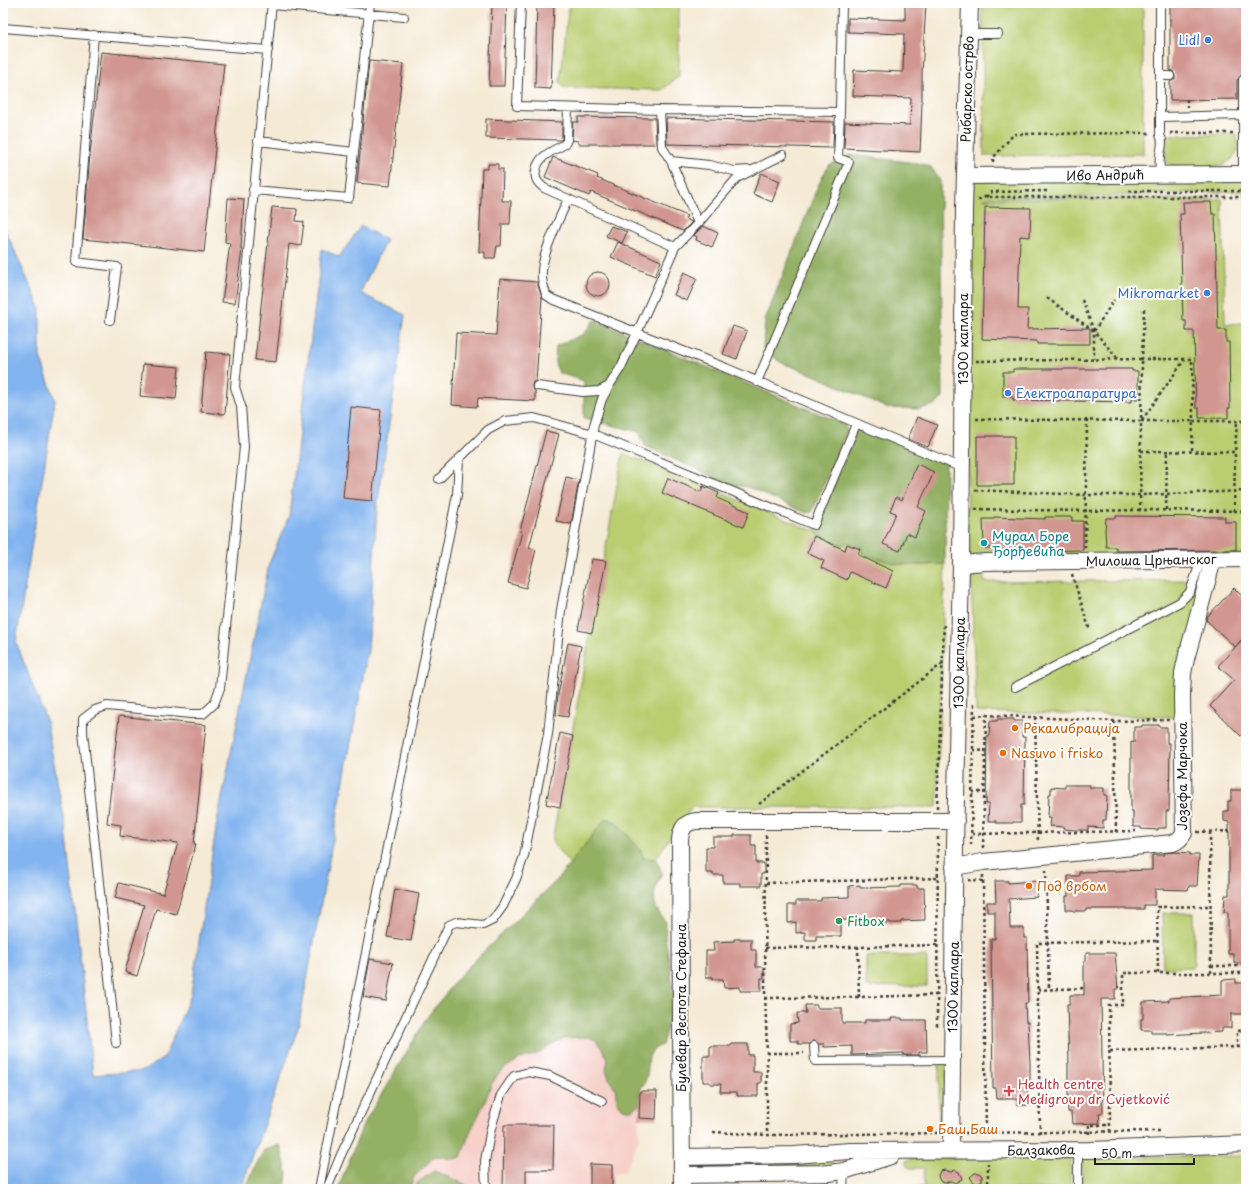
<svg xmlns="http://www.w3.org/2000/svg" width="1249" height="1192" font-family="'Playpen Sans',sans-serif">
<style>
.built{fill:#f7d0ca}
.green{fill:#bacd71;stroke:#6b7446}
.forest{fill:#93b063;stroke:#586640}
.water{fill:#82b4ef;stroke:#4f6886}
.building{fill:#d19690}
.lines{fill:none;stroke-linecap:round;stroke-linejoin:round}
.service-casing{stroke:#3d3b38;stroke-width:10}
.minor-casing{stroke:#3d3b38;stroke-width:18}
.path{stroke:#3d3b38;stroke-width:2.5;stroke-dasharray:3 3;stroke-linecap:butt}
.service{stroke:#fff;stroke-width:8}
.minor{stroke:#fff;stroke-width:16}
.shop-dot{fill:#3f7fe0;stroke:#fff;stroke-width:1.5}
.culture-dot{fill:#0f9aa8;stroke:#fff;stroke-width:1.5}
.food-dot{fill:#e8710a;stroke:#fff;stroke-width:1.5}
.leisure-dot{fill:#2e9e5b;stroke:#fff;stroke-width:1.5}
.health-dot{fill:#e0444e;stroke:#fff;stroke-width:1.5}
.labels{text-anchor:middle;stroke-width:4;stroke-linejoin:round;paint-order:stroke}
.shop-label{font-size:13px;fill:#366cbe;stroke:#fff;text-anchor:end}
.street-label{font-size:13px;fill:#1c1c1c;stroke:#fff}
.culture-label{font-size:13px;fill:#0d838f;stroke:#fff;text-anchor:start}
.food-label{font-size:13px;fill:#c56008;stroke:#fff;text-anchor:start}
.leisure-label{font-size:13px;fill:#27864d;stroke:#fff;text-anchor:start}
.health-label{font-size:13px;fill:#be3a42;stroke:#fff;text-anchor:start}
</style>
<rect width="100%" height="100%" fill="#fff"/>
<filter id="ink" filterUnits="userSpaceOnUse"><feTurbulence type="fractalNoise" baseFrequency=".025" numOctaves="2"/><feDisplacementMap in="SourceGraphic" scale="8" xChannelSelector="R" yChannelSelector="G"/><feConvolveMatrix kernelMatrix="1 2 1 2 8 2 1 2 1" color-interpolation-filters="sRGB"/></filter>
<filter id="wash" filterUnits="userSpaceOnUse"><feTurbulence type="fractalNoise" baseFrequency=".012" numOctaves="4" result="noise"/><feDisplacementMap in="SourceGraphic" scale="16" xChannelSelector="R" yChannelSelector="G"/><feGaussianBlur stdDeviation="0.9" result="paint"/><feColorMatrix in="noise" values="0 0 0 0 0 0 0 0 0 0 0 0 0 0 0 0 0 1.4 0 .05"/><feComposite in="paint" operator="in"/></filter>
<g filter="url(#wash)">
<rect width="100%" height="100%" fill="#f5ead6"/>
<path class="built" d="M589,1037L596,1040L608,1058L606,1070L610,1081L615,1088L617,1102L631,1110L639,1106V1138L625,1171L612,1175V1189H409L414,1177L435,1156H441L447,1158L461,1157L470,1132L484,1104L491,1085L499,1073L520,1059L540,1053L548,1046L564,1038Z"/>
<path class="green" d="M569,3H679V76L662,90L564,88L560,83Z
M982,3H1143V154L984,156Z
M1237,134L1238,150L1232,159L1222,166L1177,167L1170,165L1165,159L1166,135Z
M1246,175V191L1082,197H992L983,199H1222L1225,324L1246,323V554L973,556L968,555L965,176Z
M623,453L809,529L816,530L818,535L847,541L862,548V554L897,564L923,565L945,564L937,807H693L678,824L656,859L643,858L639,849L616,822L606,818L570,864L552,842Z
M984,572V582L1190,580L1191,572L1209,573L1180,717L976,712L971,574Z
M1162,913H1194V967L1163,968Z
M927,956V986L866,987V956Z
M939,1062H947L946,1129H939Z
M1246,1156V1189H1082V1157Z
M923,1158H1071L1070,1189H852L924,1187V1168H909L906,1165V1161L910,1159Z
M826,1160H831L833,1164L830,1168L710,1169V1166L788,1164Z"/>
<path class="forest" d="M851,155L917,163L931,167L940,181L943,397L937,404L920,409L887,408L814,375L780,362L763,348L765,320L817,188L828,166Z
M594,320L844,424L847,431L812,512L806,513L748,487L731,485L645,446L639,432L584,418V381L559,373L555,363L556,346L584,334Z
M865,428L946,462L945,564L923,565L897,564L862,554V548L847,542L842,545L818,535L816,530L857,429Z
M606,818L616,822L640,849L643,858L656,859L662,873C652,893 650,904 666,922L665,937L667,948L670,965L672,985L676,994L662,1045C642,1053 651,1066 646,1079C645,1083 641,1087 640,1091C639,1095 639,1102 639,1106L631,1110L623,1109L617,1102L615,1088L610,1081L606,1070L608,1058L596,1040L589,1037L564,1038L548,1046L540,1053L520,1059L505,1068L499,1073L491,1085L484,1104L470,1132L461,1157L453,1159L435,1156L414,1177L409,1189H338L363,1125L428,1016L461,974L557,880Z
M280,1145L287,1173L285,1189H246L254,1169L264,1150Z
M434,1171L465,1184L469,1189H416L417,1183Z"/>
<path class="water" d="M361,226L386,240L360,293L405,315L377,507L368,650L298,1028L241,1189H3V227H4L40,308V357L55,400L16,642L46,720L66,829L93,1075L143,1071L164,1058L191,994L217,822L269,564L289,516L322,249L339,257Z"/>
<g id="blocks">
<path class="building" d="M492,3H507L504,86H489Z
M537,3H554L551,89L535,88Z
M905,3H926L922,73V104L920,152L844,148L845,122L910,125L911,98L853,96L854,70L903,72L904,34L848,32V18L905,20Z
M1170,3H1246V75H1241L1237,80V99L1170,100V82L1175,79V76L1173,71L1170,70Z
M101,52L224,64L204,252L83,239L90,154Z
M369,61L403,64L390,186L357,183Z
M578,117L655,118L656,144H578V141L572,140L573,122H578Z
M666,118L834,122L833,148L667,144Z
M486,119L562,122V139L561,140L486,138Z
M553,157L598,175L597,178L687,216L685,219L692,222L683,231L591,192L589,196L545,177Z
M488,164H498V169H503L502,201H511L510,224H502L501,246H497L495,258H485V252H479L482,169H488Z
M761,173L780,181L772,202L753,194Z
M228,198L244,199L241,249H242L235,303L222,302L230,243L225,242Z
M1183,202H1211L1212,214H1215L1218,330H1226V342H1229L1230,408H1228V418H1199V408H1196L1194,331H1186V321H1183L1180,214H1184Z
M272,207L297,209L296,221L304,222L301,246L289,244L276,362L255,360Z
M985,207L1031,208L1030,237L1020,236L1018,309H1028L1027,329L1090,328V344H1037V341L982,339Z
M611,226L627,232L622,243L606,236Z
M703,226L718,233L712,247L696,240L697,237L694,235Z
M618,242L661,261L655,276L611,257Z
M586 284a12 12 0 1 1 24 0a12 12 0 1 1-24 0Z
M684,272L697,278L687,301L674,295Z
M500,279L537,282L542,298L536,381L533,382L532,386V388L535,391V401L478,398L477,407L452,405L456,333L496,335Z
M733,326L747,331L737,359L723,354Z
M206,352L230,354L225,414L201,412Z
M143,364L179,367L176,399L140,396Z
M1013,369H1132V371H1138V399H1132V402L1013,400V397H1003V372H1013Z
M351,407L381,410L372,501L343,498Z
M917,417L937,425L928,447L908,439Z
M546,431L559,434L529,548L536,550L526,588L508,583L522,532L520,531Z
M977,436H1014V485H977Z
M917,464L934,472L918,507L926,511L915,537L907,533L900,551L883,544L896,513L890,511L896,497L902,500Z
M566,477L579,480L571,524L556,521Z
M668,478L701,492L703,486L719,493L717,498L749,512L743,527L662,493Z
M1116,516L1225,517V522H1236V550L1116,551V547H1106L1105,530L1106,518H1116Z
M994,517L1045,519V517H1072V521H1083V550L994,552V548H984L983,519H994Z
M814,536L845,550L847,544L860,549L858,555L893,571L886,588L850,572L847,580L821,568L824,561L807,553Z
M592,559L606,561L592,633L578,630Z
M1234,588L1246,600V635L1235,647L1206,620L1207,617Z
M1246,635V731L1241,736L1210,706L1234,680L1218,666Z
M568,643L581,646L568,717L556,715L558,695Z
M119,716L206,725L194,844H196L176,914L156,909L137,976L125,972L144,905L115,898L119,883L163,894L178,843L120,836L121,825L107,823Z
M998,719H1014V721H1022V737H1025L1024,805H1021V822H1013V823H996V821H988L989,804H986L987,736H989L990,721H997Z
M1142,725H1159V727H1167V743H1170L1169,811H1166V828H1158V830L1141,829V827H1133V811H1131V742L1134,743V727H1142Z
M560,733L573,736L560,807L546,804Z
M1065,785H1090V788H1104V795H1107L1106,820H1103V828L1088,827V830H1076L1063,829L1064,827L1050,826L1051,818H1048L1049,794H1051V787L1065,788Z
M1231,790H1246V963H1234V954H1228V912H1224L1225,895H1229V822L1224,821V811H1228V801H1231Z
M734,835H751V846H756V863H764V874H761V886H740V883H723V875H713V873H706V847H713V837H734Z
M1175,852L1190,853V855H1199L1197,886H1189L1188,890L1155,889V905H1144V909H1086V911H1073V910H1066V896H1068V876H1079V872L1152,870V855H1164V853Z
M995,881H1008V883L1036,881L1037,897L1009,899L1010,928H1024V938H1027L1028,1003H1025L1026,1022H1028L1030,1063V1087H1027L1028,1105H1018L1017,1099H997L996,1088H993L991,939H995V912H987V902H996Z
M860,885V888L901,887V885H917V888H924L925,920L901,921V923H890V922H864V920H841V936H816V940H805V932L796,933V922L788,923V905H796V901H821V898L849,897V886Z
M395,889L419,894L411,941L387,937Z
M734,939H751V950H756V967H764V978H761V991H740V987L724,988L723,979H713V977H706V951H714L713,942L734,941Z
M1086,953H1115L1118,989H1115V999H1101L1103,1113H1099L1100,1123L1072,1124L1071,1112H1068V1063H1069L1067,1004H1070V995H1084V961H1086Z
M370,959L393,963L386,1001L363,997Z
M1236,979V983H1246V1008H1245V1014H1231V1028H1222V1032L1167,1035V1033H1151V1030H1141V1019H1143V1002L1169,1001V998L1222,995V980Z
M805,1005H817V1008H842V1023H865V1020H892L891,1018H902V1020H926L927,1052H919V1055H904L903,1053L852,1055V1046L824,1047V1044H819L814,1041L809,1044H798V1041H790V1024L798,1023L797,1013H806Z
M731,1044H748V1055H753V1072H761V1083H758V1096H737V1092H720L721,1084H710V1082H703V1056H710V1046H731Z
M640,1091H657L656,1119L639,1118Z
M504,1125H554L553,1170H526V1189H503Z
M590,1164L612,1165V1189H590Z
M945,1170L951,1172L955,1170L959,1172L962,1179L955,1183L951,1181L944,1183L940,1181L938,1176L940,1171Z
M975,1173H979L982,1176V1181L979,1183H974L970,1177Z"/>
</g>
</g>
<g filter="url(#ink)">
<use href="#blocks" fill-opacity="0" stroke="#3d3b38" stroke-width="1"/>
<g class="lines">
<g class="service-casing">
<path id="service" d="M521,3L517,106L660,110L840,112L838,158L849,162L757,382
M272,5L404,17
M3,28L268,50
M969,34H998
M94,35L76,262L117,267L110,320
M1161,76H1170
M1243,80V174
M568,108L567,140L565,144C553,151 539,155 536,170C534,179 538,183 544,188L675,247
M660,110L662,147L671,161L698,223
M840,112L842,3
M1160,117L1243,115L1246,111
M258,141L354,152
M671,161L709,165L734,171L750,170
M1160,175C1160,168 1159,161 1160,155C1161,148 1164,142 1160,135V3
M253,190L349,198L370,3
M568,199C560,218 540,256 542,277C542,283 545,289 546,295L552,299L726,368L962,468
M537,386L583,392L599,391L609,386L621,367L637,333L675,247L701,220L737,178L783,155
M439,479L488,430L505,421L534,418L593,434L814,525L856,424
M1015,687L1180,602L1190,592L1201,560
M116,1043L83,732V719L95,710L107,706L191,714H203L214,704L220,688L244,447L241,406L235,387L272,3
M814,1046L815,1061L952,1060
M319,1189L457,495L459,459
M327,1189L340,1157L449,925L456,922L483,925L493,920L503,906L516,879L524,856L548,734L561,610L594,425L602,399L609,386
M486,1189L485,1161L491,1128L501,1095L514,1076L529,1072L550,1076L602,1101
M843,1189L844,1171
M1078,1189V1150"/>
</g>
<g class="minor-casing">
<path id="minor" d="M965,176L1246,174
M961,564L985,562L1246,559
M954,867L983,862L1173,843C1178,841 1181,839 1184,833L1182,695L1183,673L1186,659L1213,560
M951,1150L954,894L961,564L964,208L970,3
M683,1157L794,1155L850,1151L1090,1150L1246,1144
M682,1175L829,1173L844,1171L891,1156
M682,1189L680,840C681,828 685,822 697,821H956"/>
</g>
<path class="path" d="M1187,99V107
M1170,133H1233
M993,162V158L1014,134L1151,133
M1129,191H1246
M986,197L991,192L1048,191
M978,200L985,197H1246
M1047,298L1094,331L1118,359
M1082,300L1094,331V359
M1144,309L1142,359H1192L1193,421H1246
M1094,331L1114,300
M976,361L1142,359L1141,421H1193L1192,451
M976,419L1141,421L1140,510L1246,511
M1142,420L1185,359
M1141,451L1235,452L1237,421
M975,490L1086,495H1140L1246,491
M975,509L1085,511L1140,510
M1166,510L1167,451
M1234,511L1235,452
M1085,548L1087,420
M1072,574L1090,631
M974,716L986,715L1114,721L1169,720
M1035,717L1038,843
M1114,721L1116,833
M973,750L986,751
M972,792H986
M759,804L942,664
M937,808L944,623
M1197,832L1233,831
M1210,832L1211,973
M972,834L1136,831
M766,835L765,991L767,1053V1135
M971,845L974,702
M983,848L986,715
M1046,870L1049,989
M983,875L986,1134
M968,880L983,881
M766,883L939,878
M765,948L858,947
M1211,966H1246
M1158,973L1157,907L1210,906
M1117,987H1123
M1038,990L1084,988
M937,995L859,997L858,947L937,945
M765,998L859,997
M937,1026L938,835
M1237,1047H1246
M1110,1051L1237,1047V1031L1246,1030
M767,1053H804
M713,1132L767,1135L938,1133
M1110,1132L1109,1005H1123V973H1246
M965,1133L1162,1131
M1040,1133L1037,943L1157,941
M1089,1134V1125H1110
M988,1189V1163"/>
<use href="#service" class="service"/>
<use href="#minor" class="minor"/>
</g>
</g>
<g class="shop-dot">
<circle cx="1208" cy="40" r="4"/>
<circle cx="1207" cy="293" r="4"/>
<circle cx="1008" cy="393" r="4"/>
</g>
<circle class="culture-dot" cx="984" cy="543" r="4"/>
<g class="food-dot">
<circle cx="1015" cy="728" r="4"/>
<circle cx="1003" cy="753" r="4"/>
<circle cx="1029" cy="886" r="4"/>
<circle cx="930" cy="1129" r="4"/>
</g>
<circle class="leisure-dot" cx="839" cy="921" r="4"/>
<path class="health-dot" d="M1007 1085h4v4h4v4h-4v4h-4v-4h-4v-4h4z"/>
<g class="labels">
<g class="shop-label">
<text x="1200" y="45">Lidl</text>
<text x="1199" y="298">Mikromarket</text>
<text x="1016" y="398" text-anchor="start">Електроапаратура</text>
</g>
<g class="street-label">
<text transform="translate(967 89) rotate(-88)" y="5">Рибарско острво</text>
<text transform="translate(1105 175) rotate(-1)" y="5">Иво Андрић</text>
<text transform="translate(963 339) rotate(-90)" y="5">1300 каплара</text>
<text transform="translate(1151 560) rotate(-1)" y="5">Милоша Црњанског</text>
<text transform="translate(959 663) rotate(-89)" y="5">1300 каплара</text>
<text transform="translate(1182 776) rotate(-90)" y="5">Јозефа Марчока</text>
<text transform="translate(953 987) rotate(-89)" y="5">1300 каплара</text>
<text transform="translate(681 1008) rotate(-90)" y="5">Булевар деспота Стефана</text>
<text transform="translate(1041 1150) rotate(-1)" y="5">Балзакова</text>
</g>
<g class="culture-label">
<text x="992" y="541">Мурал Боре<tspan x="992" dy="15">Ђорђевића</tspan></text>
</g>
<g class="food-label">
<text x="1023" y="733">Рекалибрација</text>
<text x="1011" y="758">Nasuvo i frisko</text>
<text x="1037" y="891">Под врбом</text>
<text x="938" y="1134">Баш Баш</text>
</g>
<g class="leisure-label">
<text x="847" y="926">Fitbox</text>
</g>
<g class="health-label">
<text x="1018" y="1089">Health centre<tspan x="1018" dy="15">Medigroup dr Cvjetković</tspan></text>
</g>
</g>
<rect width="1249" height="1192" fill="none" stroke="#fff" stroke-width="16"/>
<path d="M1095 1158v6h99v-6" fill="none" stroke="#1c1c1c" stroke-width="2"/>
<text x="1101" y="1158" font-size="12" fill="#1c1c1c" stroke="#ffffff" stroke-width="3" paint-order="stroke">50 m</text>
</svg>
